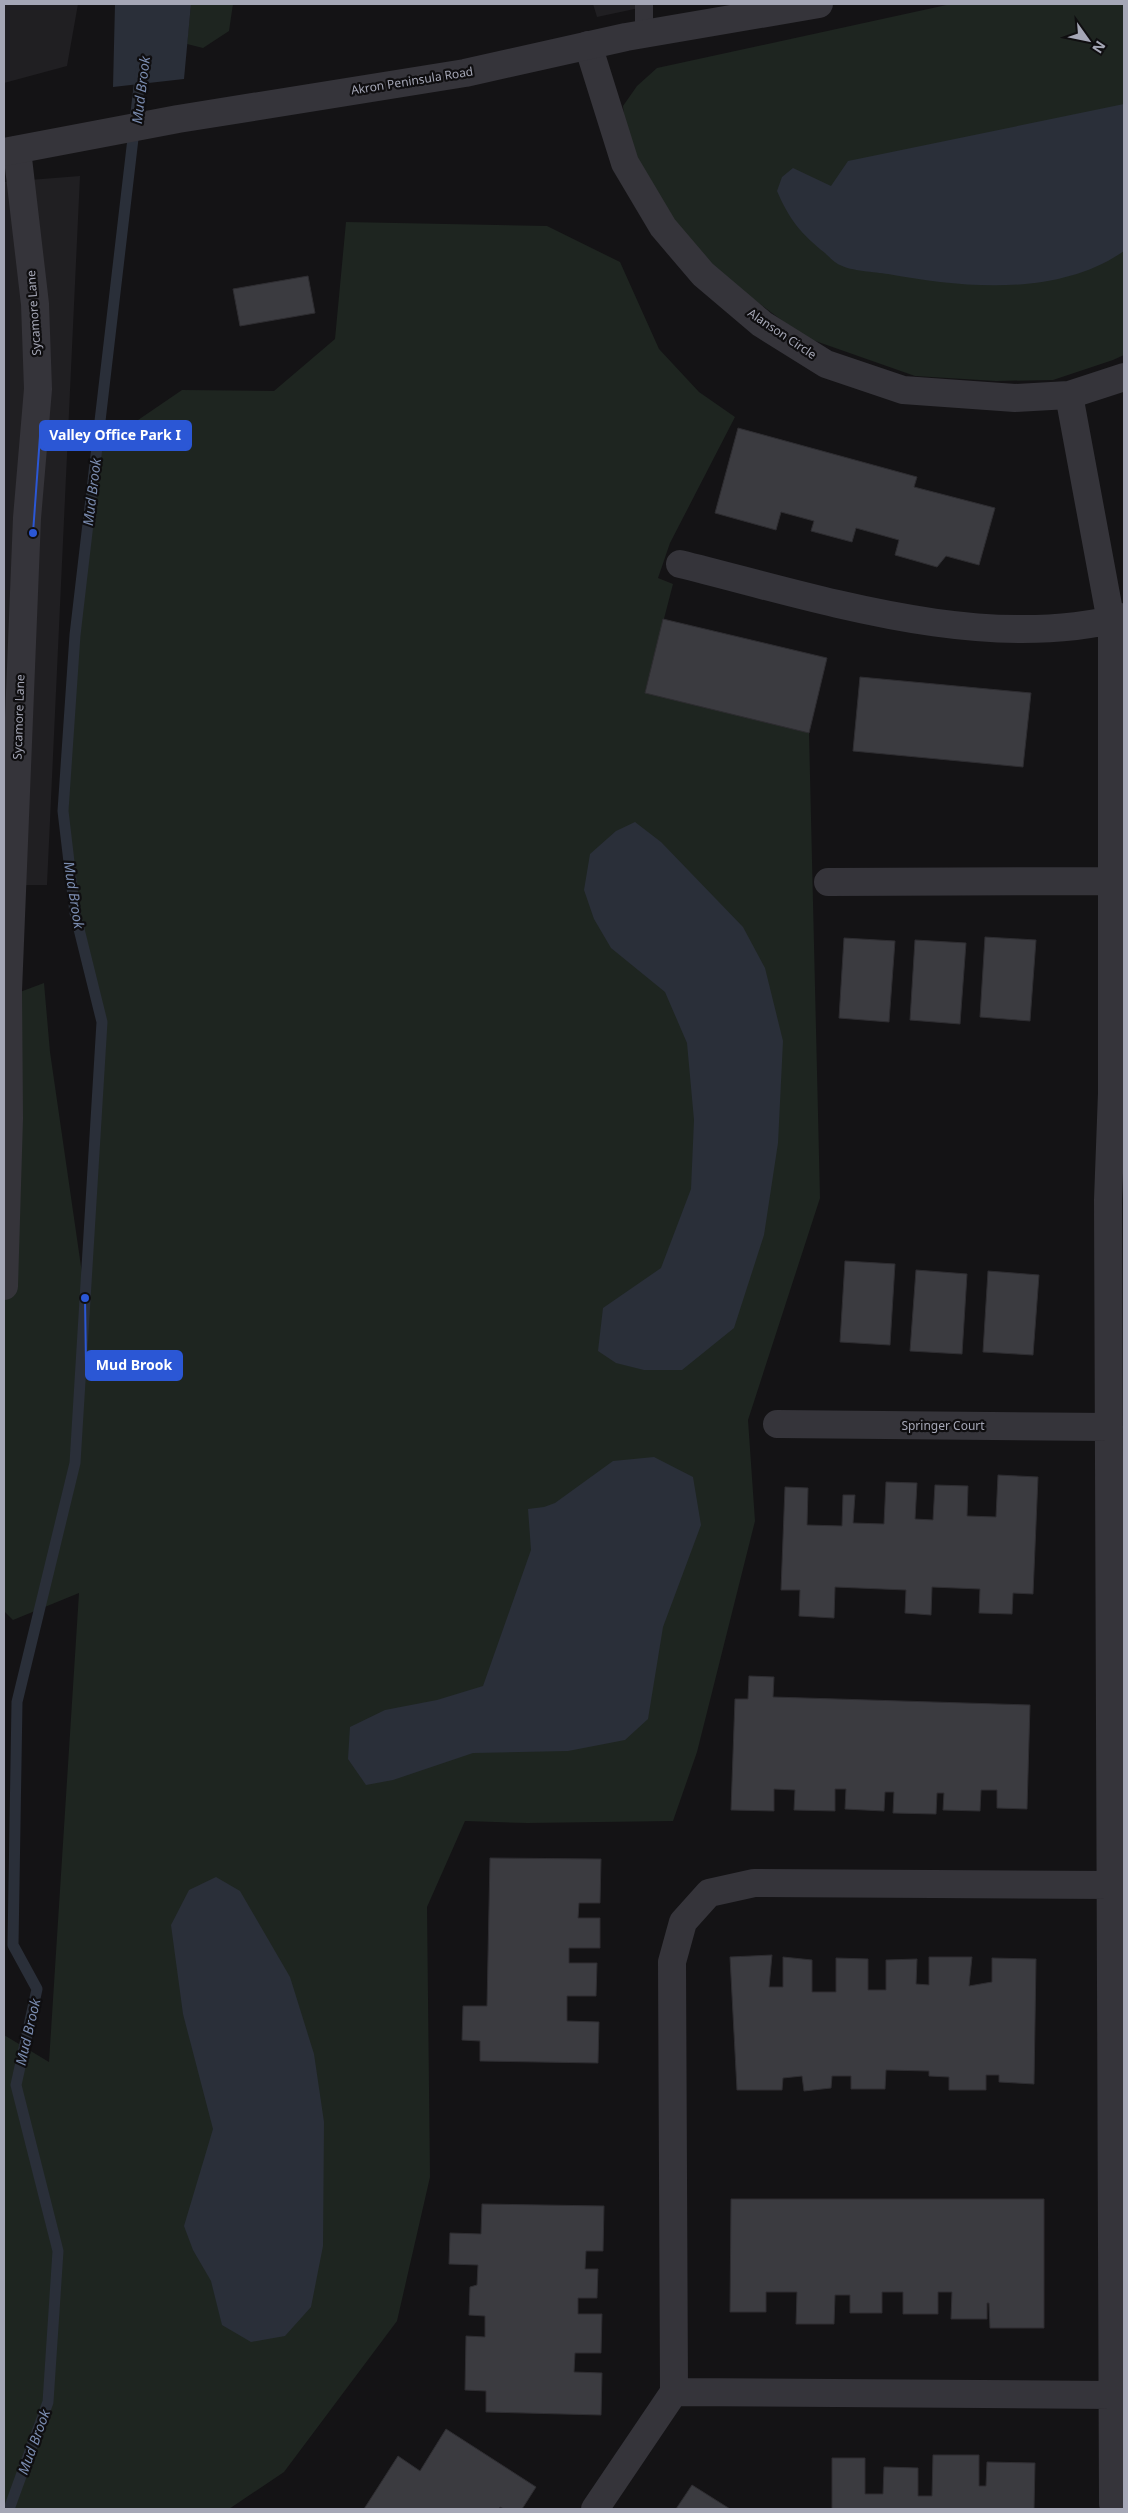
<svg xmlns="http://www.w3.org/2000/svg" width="1128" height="2513" font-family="'Noto Sans',sans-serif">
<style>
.built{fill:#201f22}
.green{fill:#1e2520}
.water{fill:#2a2f39}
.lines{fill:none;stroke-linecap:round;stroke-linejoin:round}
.stream{stroke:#2a2f39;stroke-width:11}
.building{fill:#3b3b40;stroke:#2e2d31}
.service{stroke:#35343a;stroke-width:18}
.minor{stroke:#35343a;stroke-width:28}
.tertiary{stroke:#35343a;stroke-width:28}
.labels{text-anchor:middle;stroke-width:4.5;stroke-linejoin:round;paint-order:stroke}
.street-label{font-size:12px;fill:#a5a7b6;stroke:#0f0e10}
.water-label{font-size:14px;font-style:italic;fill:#7b8db1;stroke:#0f0e10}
.leader{fill:none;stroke:#2b57d5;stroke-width:2}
.callout-dot{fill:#2b57d5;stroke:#0f0e10;stroke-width:2}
.callout{fill:#2b57d5;stroke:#2b57d5;stroke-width:2}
.callout-label{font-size:14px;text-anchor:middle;font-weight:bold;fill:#fff}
</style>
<rect width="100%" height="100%" fill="#141315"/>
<path class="built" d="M4,4H78L67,66L4,83Z
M593,4H658L597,17Z
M80,176L47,885H4V182Z"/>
<path class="green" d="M191,4H233L229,31L203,48L187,44Z
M951,4H1124V355L1113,360L1053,380L996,381L915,376L804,337L724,277L673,225L626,136L623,106L637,86L657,68Z
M346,222L547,226L620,262L659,349L699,392L735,417L670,543L658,578L673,584L645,692L809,733L820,1198L748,1420L755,1521L697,1752L673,1821L527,1823L465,1821L427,1907L430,2177L397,2321L284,2472L229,2509H4V2035L49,2062L79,1593L13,1620L4,1611V998L44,983L50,1052L85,1294L102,1022L75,913L63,811L75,635L97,448L182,390L274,391L335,339Z"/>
<path class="water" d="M115,4H191L184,79L113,87Z
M1124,104V251C1058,297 964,288 888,274C875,272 851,271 840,265C835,263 829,257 825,253C801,234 789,219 777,191L782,177L793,168L831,186L848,161Z
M635,822L661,842L743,927L765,968L783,1041L778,1143L764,1235L734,1328L682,1370H644L616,1363L598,1351L603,1308L661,1268L691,1189L694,1120L687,1043L665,992L611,948L594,919L584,890L590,854L616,831Z
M654,1457L693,1477L701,1525L663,1627L648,1719L625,1740L568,1751L473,1753L393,1780L366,1785L348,1759L350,1727L385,1710L437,1700L483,1686L531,1550L528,1509L544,1507L555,1503L613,1461Z
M216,1877L240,1891L290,1977L314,2054L324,2122L323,2246L311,2307L285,2336L251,2342L222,2325L211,2281L193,2250L184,2226L213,2129L183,2014L171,1925L189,1890Z"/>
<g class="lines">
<path class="stream" d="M9,2509L48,2402L58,2251L16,2085L37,1989L13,1945L17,1702L75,1463L102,1022L75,913L63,811L75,635L141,70"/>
</g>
<path class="building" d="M308,276L315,313L240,326L233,289Z
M738,428L917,477L914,487L995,508L979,565L946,556L937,567L895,555L899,540L856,528L852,542L811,531L814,521L781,512L776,530L715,513Z
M663,619L827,658L809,733L645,693Z
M860,677L1031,693L1023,767L853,751Z
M985,937L1036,940L1030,1021L980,1017Z
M844,938L895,941L889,1022L839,1018Z
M915,940L966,943L960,1024L910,1020Z
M845,1261L895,1264L890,1345L840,1342Z
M916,1270L967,1274L962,1354L910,1351Z
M988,1271L1039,1275L1033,1355L983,1352Z
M998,1475L1038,1477L1033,1594L1013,1593L1012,1614L979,1613L980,1589L932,1587L931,1615L905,1613L906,1590L835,1587L834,1618L799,1616L800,1590H781L785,1487L808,1488L807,1525L842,1526L843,1495H855L853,1523L884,1524L886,1482L917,1483L915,1519L933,1520L935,1485L968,1486L967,1516L996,1517Z
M749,1676L774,1677L773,1697L1030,1705L1027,1809L997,1808V1790H981L980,1811L943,1810L944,1793H937L936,1814L893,1813L894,1792H885L884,1811L845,1809L846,1789H835V1811L794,1810L795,1790L774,1789V1811L731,1810L735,1699H748Z
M490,1858L601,1859L600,1903H579L578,1918H600V1948H569V1963H597L596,1996H567V2021L599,2022L598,2063L480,2061V2041L462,2040L463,2006H487Z
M772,1955L769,1987H783V1957L812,1960V1992H836V1958L868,1959V1990H886V1960L917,1959L916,1984L929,1985V1957H972L969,1986L992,1982V1958L1036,1959L1034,2084L999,2082V2075H986V2090H949V2077L929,2076V2071L886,2070L885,2089H851V2076H832L831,2088L804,2091L802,2076L783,2078L782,2090H737L730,1957Z
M731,2199H1044V2328H990L989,2303H987V2319H951L952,2292H938V2314H903V2292H882V2313H850V2295H835L834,2324H796L797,2292H766V2312H730Z
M482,2204L604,2206L603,2251H586L585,2269H598L597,2298H578V2314H602L601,2353H575L574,2372L602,2373L601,2415L486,2412V2391L465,2390L466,2336L485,2337V2316L469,2315L470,2287L477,2285L478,2265L449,2264L450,2233L481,2234Z
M446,2429L536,2487L522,2509H504L500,2507L498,2509H364L398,2456L420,2471Z
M933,2455H979V2486H986L987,2462L1035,2463L1034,2509H832V2458H865V2494H883L884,2467L918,2468V2496H932Z
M692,2485L730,2509H676Z"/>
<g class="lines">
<path class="service" d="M644,4V34"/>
<path class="minor" d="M588,45L625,163L663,227L703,274L762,324L826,364L903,390L1015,398L1069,395L1124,377
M1069,395L1112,627V1093L1108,1200L1113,2504
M680,564C818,598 983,654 1124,617
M828,882L1112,881
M4,1286L9,1118L8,991L27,518L38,389L35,304L17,150
M777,1424L1109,1427
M674,2392L672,1962L683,1922L709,1893L754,1883L1111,1885
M595,2509L674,2392L1112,2395"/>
<path class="tertiary" d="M4,152L178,119L465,73L626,37L819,4"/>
</g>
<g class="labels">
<g class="street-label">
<text transform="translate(412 81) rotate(-9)" y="4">Akron Peninsula Road</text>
<text transform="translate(34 313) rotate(-94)" y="4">Sycamore Lane</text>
<text transform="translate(782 334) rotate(34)" y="4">Alanson Circle</text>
<text transform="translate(19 717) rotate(-88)" y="4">Sycamore Lane</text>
<text x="943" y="1430">Springer Court</text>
</g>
<g class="water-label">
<text transform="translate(141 90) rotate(-83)" y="5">Mud Brook</text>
<text transform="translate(92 492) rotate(-83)" y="5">Mud Brook</text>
<text transform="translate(74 895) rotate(81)" y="5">Mud Brook</text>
<text transform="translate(28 2032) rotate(-77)" y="5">Mud Brook</text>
<text transform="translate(34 2442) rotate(-70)" y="5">Mud Brook</text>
</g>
</g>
<path class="leader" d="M33 533L40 436M85 1298L86 1365"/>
<g class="callout-dot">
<circle cx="33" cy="533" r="5"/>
<circle cx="85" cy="1298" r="5"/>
</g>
<g class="callout">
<rect x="40" y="421" width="151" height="29" rx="5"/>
<rect x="86" y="1351" width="96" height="29" rx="5"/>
</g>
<g class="callout-label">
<text x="115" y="440">Valley Office Park I</text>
<text x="134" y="1370">Mud Brook</text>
</g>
<rect width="1128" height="2513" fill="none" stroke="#a5a7b6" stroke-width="10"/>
<g transform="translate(1088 40) rotate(123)" stroke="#0f0e10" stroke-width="4" paint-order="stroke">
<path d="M0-4L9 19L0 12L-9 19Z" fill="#a5a7b6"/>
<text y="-8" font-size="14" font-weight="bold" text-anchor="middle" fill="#a5a7b6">N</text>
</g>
</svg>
